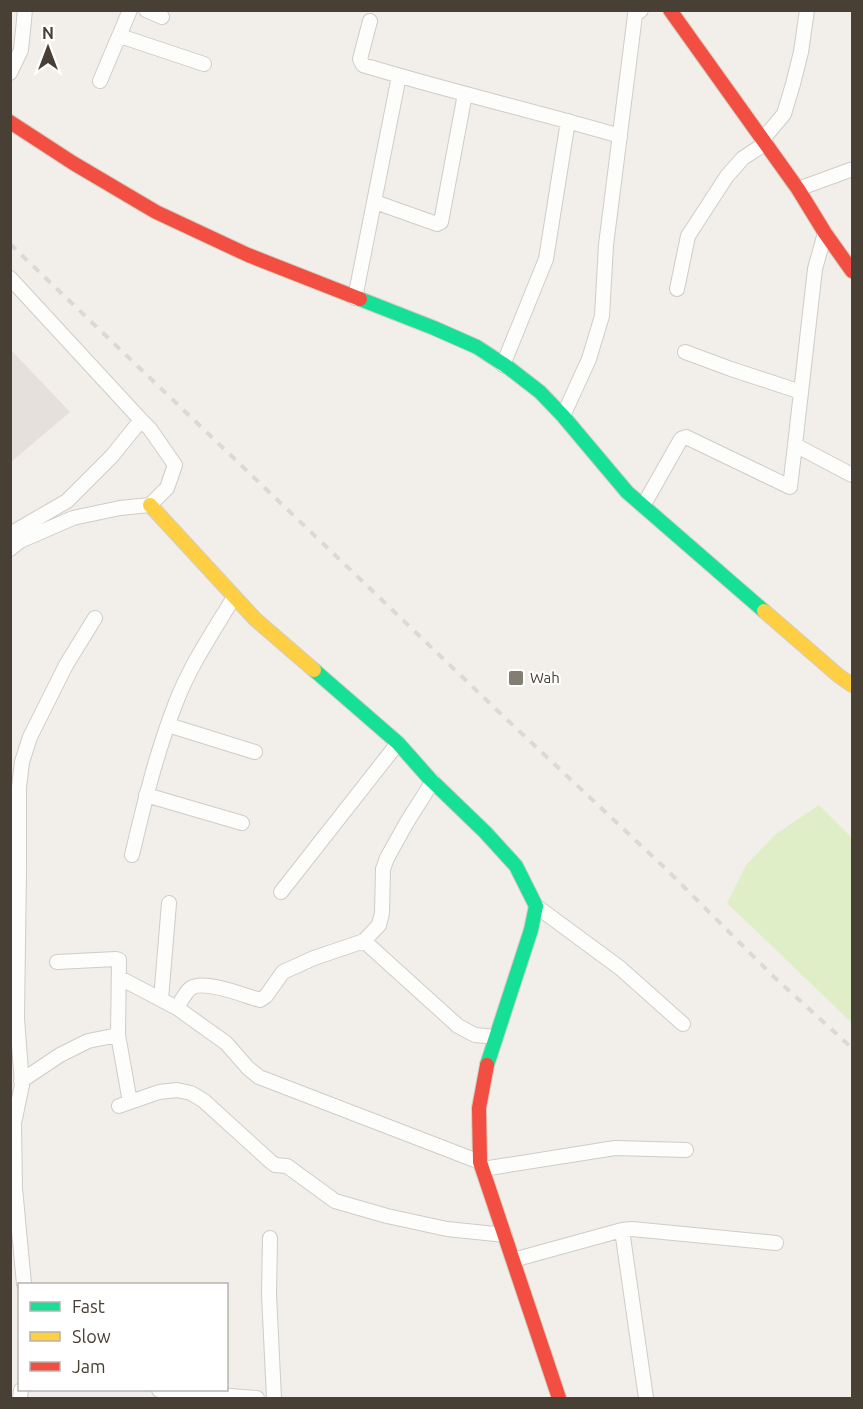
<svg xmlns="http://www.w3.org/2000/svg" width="863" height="1409" font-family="Ubuntu,sans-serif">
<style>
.industrial{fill:#e5e0db}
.green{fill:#dfeec7}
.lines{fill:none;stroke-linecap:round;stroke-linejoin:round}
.street-casing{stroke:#d0ccc7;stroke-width:16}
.fast-casing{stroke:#d3cec1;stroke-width:16}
.slow-casing{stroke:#d3cec1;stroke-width:16}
.jam-casing{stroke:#d3cec1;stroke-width:16}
.street{stroke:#fdfdfc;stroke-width:14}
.fast{stroke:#16e098;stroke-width:14}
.slow{stroke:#ffcf43;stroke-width:14}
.jam{stroke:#f24e42;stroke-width:14}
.rail{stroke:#d9d9d8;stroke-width:4;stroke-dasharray:8 8;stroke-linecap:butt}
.poi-dot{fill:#847d74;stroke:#fff;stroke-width:2}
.labels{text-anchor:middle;stroke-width:4.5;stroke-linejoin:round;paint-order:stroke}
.poi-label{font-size:15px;fill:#484034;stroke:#fff;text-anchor:start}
</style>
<rect width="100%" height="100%" fill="#f2efea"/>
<path class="industrial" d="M11,350L70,412L11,462H10Z"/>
<path class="green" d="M819,805L852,838V1023L727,903L746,865L776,834Z"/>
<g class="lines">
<g class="street-casing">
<path id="street" d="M146,10L162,17
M370,21L360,59L363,65C448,91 535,111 620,136
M120,36L204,64
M10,73L21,50L25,10
M100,81L130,10
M763,139L784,114L793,84L801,52L807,10
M798,189L850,170
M375,202L437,224L441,222L465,94
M10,278L141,420L112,456L67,501L10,534
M677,289L688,236L727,176L743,158L766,143
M355,298L399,76
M685,352L731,369L801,392
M503,365L546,259L568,121
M563,416L589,359L602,316L606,245L635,15L641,10
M795,445L815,269L825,233
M643,506L681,439L686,437L790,487L795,445L852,475
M10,549L20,541L73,518L120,508L150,505L167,488L175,465L150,429L141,420
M168,725L255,752
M146,795L242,823
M132,855C144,804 156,754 175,705C189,667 213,632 234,597
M281,892L398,743
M536,906L620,968L683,1024
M364,941L458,1026L475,1035L496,1037
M57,962L116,959L119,960L118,1035L130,1102
M120,978L177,1008L226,1043L248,1068L259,1077L480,1162
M161,999L169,903
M177,1008C181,1002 185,992 191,988C205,979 245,996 260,1000L266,996L283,972L314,958L364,941L379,925L382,913L383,869L387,858L407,822L433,781
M21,1081L60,1055L88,1041L118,1035
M119,1106L159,1092L177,1090L191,1093L204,1101L270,1161L275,1165L287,1166L335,1201L387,1216L447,1229L505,1235
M483,1169L615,1148L686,1150
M622,1230L646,1398
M270,1238L269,1295L274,1398
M513,1260L622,1230L632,1229L776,1243
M24,1284L15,1188L14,1123L22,1085L17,1018L19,868V787L22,762L30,737L66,665L95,618
M159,1390L257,1398
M20,1398L21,1390"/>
</g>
<g class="fast-casing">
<path id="fast" d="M360,299L434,328L477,347L509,368L540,392L563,416L627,492L764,611
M314,670L398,743L429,778L485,832L516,866L536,906L531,930L487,1065"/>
</g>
<g class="slow-casing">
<path id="slow" d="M150,505L255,619L314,670
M764,611L839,676L852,685"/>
</g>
<g class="jam-casing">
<path id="jam" d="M670,10L798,189L825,233L852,271
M10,122L73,163L156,212L248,255L360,299
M487,1065L479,1108L480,1162L559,1398"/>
</g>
<use href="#street" class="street"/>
<use href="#fast" class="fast"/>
<use href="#slow" class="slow"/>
<use href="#jam" class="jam"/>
<path class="rail" d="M10,244L501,714L666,869L775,978L852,1048"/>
</g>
<rect class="poi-dot" x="508" y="670" width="16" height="16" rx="3"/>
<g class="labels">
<g class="poi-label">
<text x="530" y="683">Wah</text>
</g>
</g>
<rect width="863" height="1409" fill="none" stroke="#484034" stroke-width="24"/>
<rect x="18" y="1283" width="210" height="108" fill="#ffffff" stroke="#b6b3ae" stroke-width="1.5"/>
<rect x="30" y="1302" width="30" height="9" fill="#16e098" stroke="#b6b3ae" stroke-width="1.5"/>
<text x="72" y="1313" font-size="18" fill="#484034">Fast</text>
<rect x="30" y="1332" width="30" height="9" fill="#ffcf43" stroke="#b6b3ae" stroke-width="1.5"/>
<text x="72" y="1343" font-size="18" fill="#484034">Slow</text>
<rect x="30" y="1362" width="30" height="9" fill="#f24e42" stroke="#b6b3ae" stroke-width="1.5"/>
<text x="72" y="1373" font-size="18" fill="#484034">Jam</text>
<g transform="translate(48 48)" stroke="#ffffff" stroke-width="4.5" paint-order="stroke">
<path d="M0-4.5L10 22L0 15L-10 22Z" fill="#484034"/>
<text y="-9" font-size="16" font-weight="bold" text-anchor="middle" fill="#484034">N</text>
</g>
</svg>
